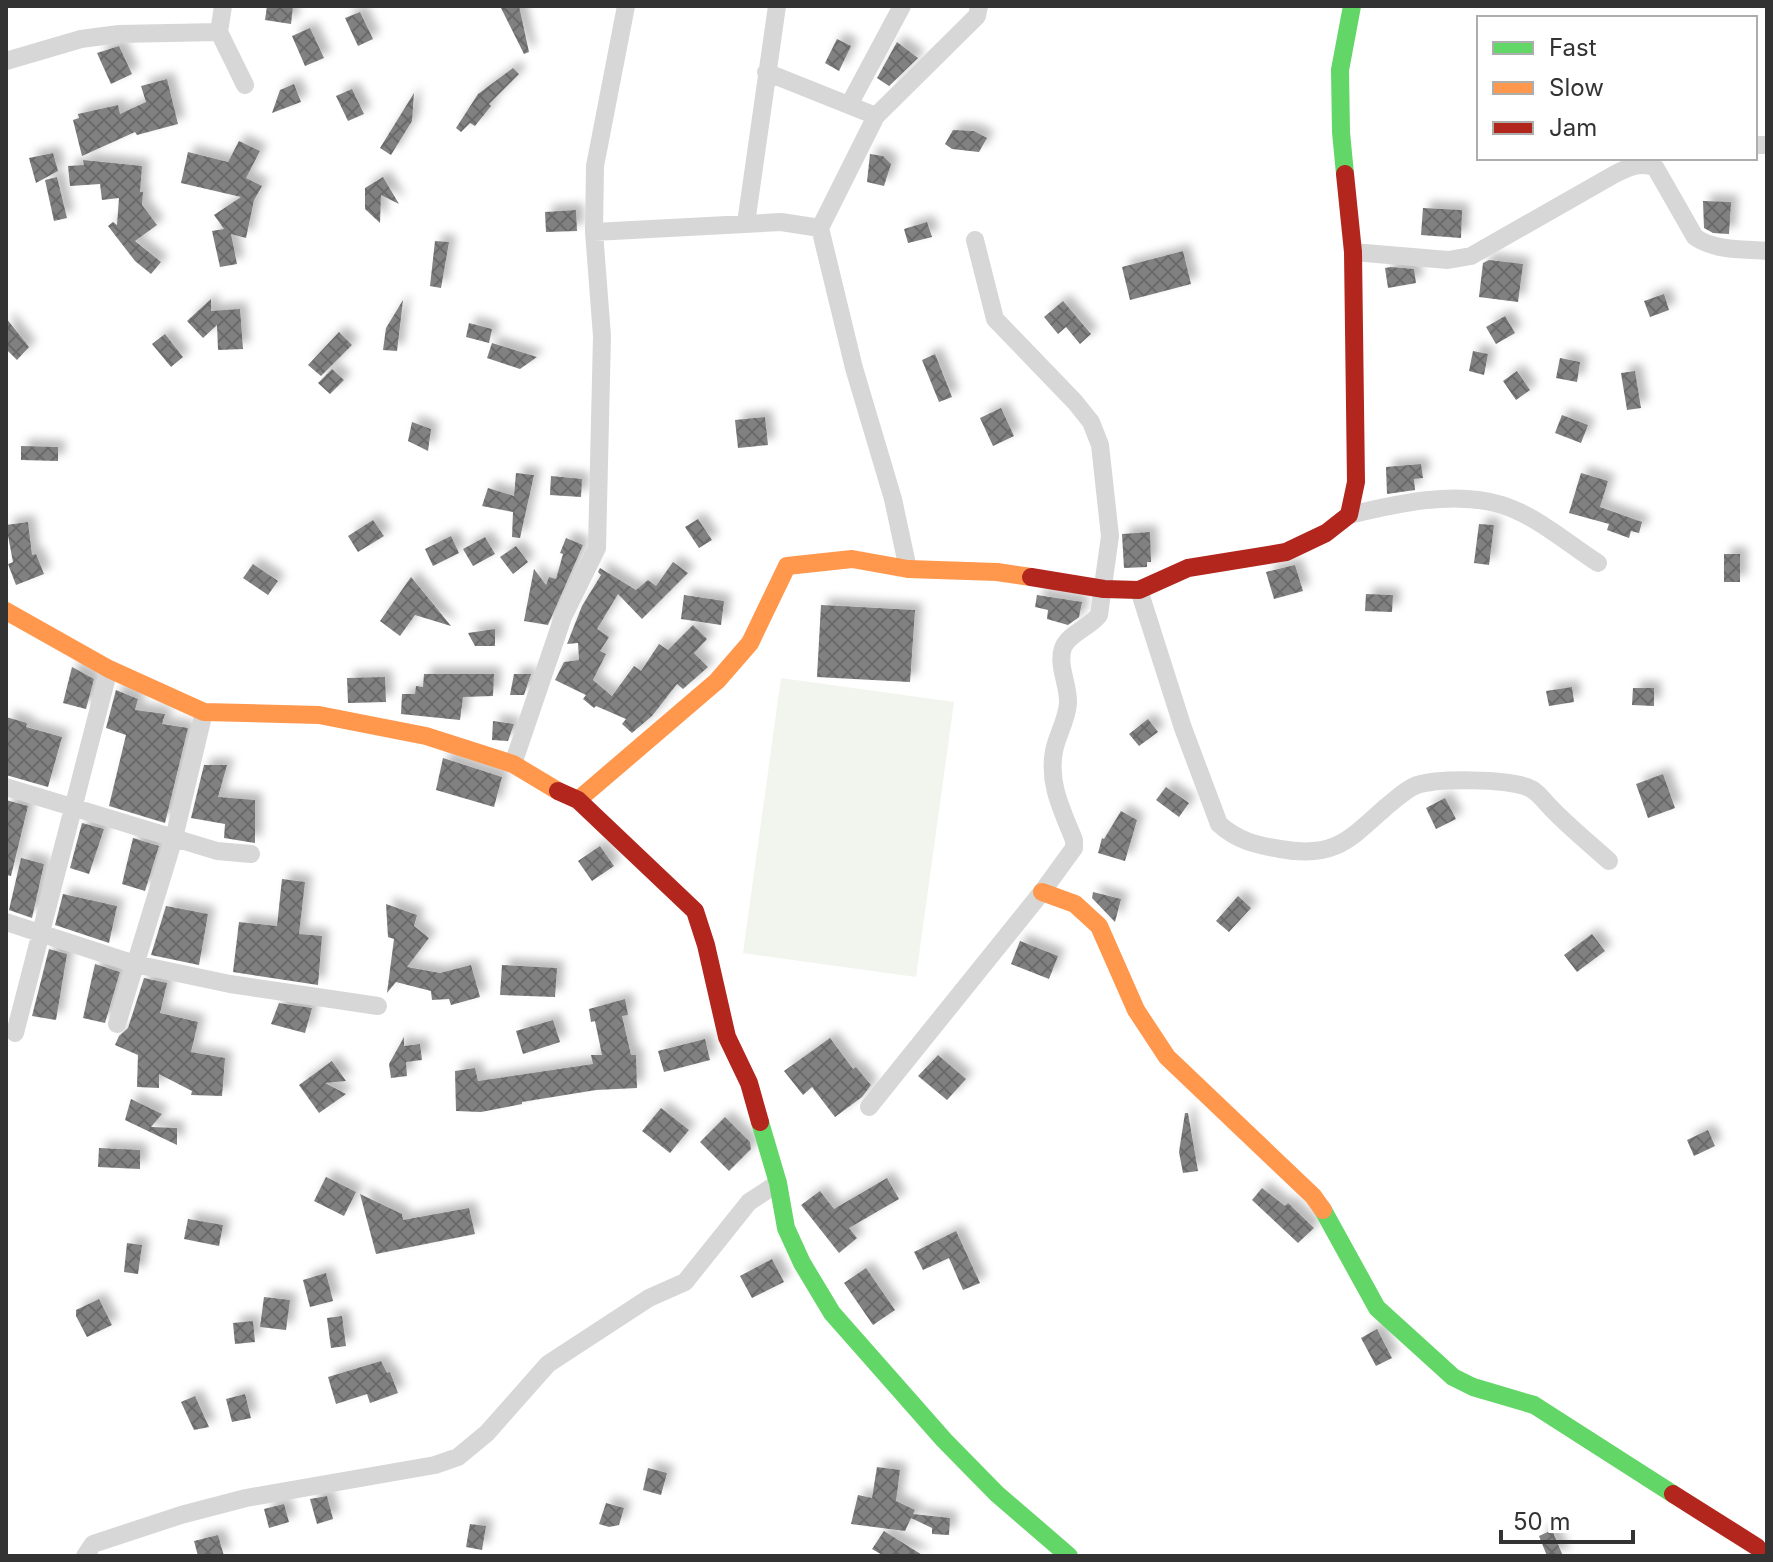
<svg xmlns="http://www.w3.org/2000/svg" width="1773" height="1562" font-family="Inter,sans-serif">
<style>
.green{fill:#f1f5ed}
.building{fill:url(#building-cross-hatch);filter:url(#shadow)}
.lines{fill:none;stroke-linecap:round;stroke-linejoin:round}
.street{stroke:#d7d7d7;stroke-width:18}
.fast{stroke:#63d668;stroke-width:18}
.slow{stroke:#ff974d;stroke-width:18}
.jam{stroke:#b3261e;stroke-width:18}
</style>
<defs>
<pattern id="building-cross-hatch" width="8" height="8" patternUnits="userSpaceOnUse" patternTransform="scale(2)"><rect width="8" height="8" fill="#818181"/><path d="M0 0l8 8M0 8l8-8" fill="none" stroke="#6a6a6a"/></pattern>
<filter id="shadow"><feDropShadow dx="7" dy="-7" stdDeviation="4" flood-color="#0004"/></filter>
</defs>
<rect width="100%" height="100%" fill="#fff"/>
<path class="green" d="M781,678L954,702L916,977L743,953Z"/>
<path class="building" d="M267,6H293L291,24L265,20Z
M500,6H519L529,52L524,54Z
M360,12L373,39L358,46L345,18Z
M310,28L324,58L305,66L292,36Z
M837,39L851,46L839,71L825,63Z
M897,42L918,58L889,86L877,78Z
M119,46L132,74L111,84L97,53Z
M513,68L519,74L489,104L491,106L475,126L470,123L461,132L456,128L478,94Z
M167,79L178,124L137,135L135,132L82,156L73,120L79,118L78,114L118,105L120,114L146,102L141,86Z
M294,84L301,102L272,113L280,90Z
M352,89L364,114L348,121L336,96Z
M414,93L412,121L391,155L380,148Z
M953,130L974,131L987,138L979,152L952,149L945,144Z
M239,141L260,151L246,178L262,186L254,200L246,238L231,234L237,264L220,267L212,231L224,229L214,215L241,197L181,183L188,152L228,162Z
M53,153L58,171L36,183L29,158Z
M870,154L883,156L891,164L884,186L867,182Z
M83,160L142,166L140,192H143L142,205L157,225L135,241L161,262L151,274L135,261L108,226L113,222L117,225L119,198L102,200L100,184L70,186L68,166L84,165Z
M57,177L67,218L54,221L45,180Z
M383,177L399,204L381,195L380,223L365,209V188Z
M1703,201L1731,202L1729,234L1713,233L1704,228Z
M1423,208L1462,210L1461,238L1421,235Z
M576,210L577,231L546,232L545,212Z
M927,222L932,237L908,243L904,229Z
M435,241L449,242L441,288L430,286Z
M1183,251L1191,284L1130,300L1122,267Z
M1489,260L1523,264L1518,302L1479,297L1483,263Z
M1391,267L1414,269L1416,283L1388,288L1385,268Z
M1664,294L1669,310L1650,317L1644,301Z
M211,299V311L240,309L243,349L218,350L217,325L203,338L187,321Z
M403,300L397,351L383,350L386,328Z
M1063,301L1091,334L1080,344L1066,327L1058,334L1044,317Z
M1505,316L1515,333L1496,344L1486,327Z
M6,318L29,347L17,360L6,349Z
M469,323L492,329L489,343L466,337Z
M339,332L352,345L321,376L308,365Z
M165,334L183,357L171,367L152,344Z
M492,343L537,357L520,369L487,358Z
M1473,351L1488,354L1484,375L1469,371Z
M935,354L952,397L939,402L922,360Z
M1560,358L1580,362L1577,382L1556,378Z
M332,369L344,380L330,394L318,383Z
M1517,371L1530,390L1516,400L1503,381Z
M1635,371L1641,408L1627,410L1621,373Z
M1001,408L1014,436L993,446L980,418Z
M1562,415L1588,425L1581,443L1555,433Z
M765,417L768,445L738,448L735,420Z
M412,422L431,429L428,451L408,441Z
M21,446L58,447V461L21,460Z
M1421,464L1423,478L1414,479L1415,490L1387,494L1386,467Z
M516,473L534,475L520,538L512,537L513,512L482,506L488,488L514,496Z
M1581,473L1608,481L1600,507L1642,522L1639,533L1631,531L1629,538L1607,530L1609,524L1569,513Z
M551,476L582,479L581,497L550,495Z
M698,519L712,540L699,548L685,527Z
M373,520L384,536L358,552L348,536Z
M28,522L32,555L36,554L44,574L16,585L8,564L13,562L6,525Z
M1479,524L1494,525L1489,565L1474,563Z
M1150,532L1151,562H1147V567L1124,568L1122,534Z
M451,536L459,553L433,566L425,549Z
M485,537L495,554L473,566L463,549Z
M566,538L583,545L548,625L524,621L534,569L546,585L549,577L556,579L563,554L560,553Z
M516,546L528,562L513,574L500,557Z
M1724,554H1740V582H1724Z
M673,562L688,573L642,619L618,594L597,629L609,637L600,651L606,654L593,680L612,696L634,666L641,671L659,644L668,650L693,625L707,639L694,653L708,667L683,689L677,684L652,716L632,733L622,724L626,719L596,706L594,708L583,699L586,695L555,680L564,662L579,660L578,643L567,644L582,606L601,575L598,572L600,568L636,590L648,580L656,586Z
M253,564L278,581L268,595L243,578Z
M1295,565L1303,591L1274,599L1266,572Z
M411,577L434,605L451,626L415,615L400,636L380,621Z
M1366,594L1393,595L1392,612L1365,611Z
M684,595L724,601L721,625L681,619Z
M1037,595L1082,602L1079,617L1068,625L1047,619L1048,610L1035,607Z
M821,605L915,610L910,682L817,677Z
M495,629V646H475L468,633Z
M72,667L94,679L86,709L63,703Z
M424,674H494L493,696L463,697L460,720L401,714L402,694H415L416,686L423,687Z
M514,674H531L524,695H510Z
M385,677L386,702L348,703L347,678Z
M1572,687L1574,702L1549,706L1546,691Z
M1633,688H1654V706L1632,705Z
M116,690L138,699L135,710L165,714L162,724L188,728L165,823L109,806L126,735L106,728Z
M6,717L27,723L26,727L62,737L48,787L6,775Z
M1148,719L1158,732L1139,746L1129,734Z
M493,721L514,724L508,741L492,740Z
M443,758L502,777L494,807L436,790Z
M204,765H227L218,797L255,800V843L224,838L225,824L191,818Z
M1663,774L1675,808L1648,818L1636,784Z
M1166,787L1189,803L1179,817L1156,800Z
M1445,798L1456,819L1436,829L1426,808Z
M6,800L28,806L11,876L6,875Z
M1121,811L1137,820L1125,861L1098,853L1102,838L1104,839Z
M82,823L104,829L89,874L70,868Z
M133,838L159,846L145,891L122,884Z
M600,846L614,866L592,881L578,861Z
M21,858L44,864L32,918L9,910Z
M282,879L305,882L299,934L322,936L318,985L233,972L239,922L277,926Z
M1093,892L1121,899L1115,922L1092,898Z
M63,894L117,906L109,943L55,925Z
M1238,896L1251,908L1229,932L1216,921Z
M386,904L417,915L414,926L429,938L407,967L440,973L471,965L480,997L451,1005L449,999L432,1000L431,991L396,982L387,993L394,939L388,937Z
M166,906L208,914L199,965L151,955Z
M1592,934L1605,951L1577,972L1564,955Z
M1020,941L1058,956L1049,979L1011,964Z
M49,949L67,954L56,1020L32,1016Z
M95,964L120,972L105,1023L83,1018Z
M502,965L557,968L555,997L500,995Z
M144,978L167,983L160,1013L198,1022L191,1052L225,1058L222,1096L191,1095L192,1091L159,1074V1088L137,1087L138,1055L115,1045L119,1036L128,1028Z
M625,999L628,1015L622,1016L631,1055H636L637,1088L596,1090L522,1102V1104L481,1112L456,1111L455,1071L475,1068L478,1081L593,1064L591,1055H602L595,1021L591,1022L589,1009Z
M279,1003L312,1008L305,1033L271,1024Z
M553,1020L560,1042L523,1054L516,1031Z
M404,1037V1046L420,1044L422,1060L406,1062L407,1076L391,1078L389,1064Z
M830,1038L853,1069L856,1067L871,1085L862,1097L835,1117L812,1087L803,1095L784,1071Z
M705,1039L710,1060L664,1072L658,1051Z
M938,1055L966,1079L947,1100L918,1076Z
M332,1061L346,1081L325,1083L346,1094L319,1113L299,1085Z
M131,1099L162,1114L151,1127L177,1128V1145L125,1120Z
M661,1108L689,1130L670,1153L642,1131Z
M1185,1113H1188L1198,1171L1183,1173L1179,1152Z
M725,1117L750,1142L751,1149L729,1171L700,1142Z
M1708,1130L1715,1146L1694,1156L1687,1140Z
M99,1148L140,1150V1169L98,1167Z
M326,1177L356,1192L344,1216L314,1201Z
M887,1178L899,1199L849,1228L857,1238L839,1253L801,1205L820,1191L834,1209Z
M1262,1188L1285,1206L1288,1203L1314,1228L1298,1243L1252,1200Z
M360,1194L402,1214L403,1220L469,1208L475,1234L376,1254Z
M188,1219L223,1225L219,1246L184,1239Z
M956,1231L980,1283L963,1290L949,1258L923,1270L914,1252Z
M127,1243L142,1245L138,1274L124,1272Z
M772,1259L784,1282L752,1298L740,1276Z
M866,1268L895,1310L873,1325L844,1283Z
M326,1273L333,1301L310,1307L303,1280Z
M264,1297L290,1300L286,1330L260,1327Z
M99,1299L112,1325L87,1337L76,1316V1310Z
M342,1316L346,1346L331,1348L327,1318Z
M253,1321L255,1342L235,1344L233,1323Z
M1377,1329L1392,1358L1376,1366L1361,1338Z
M381,1361L387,1373L390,1372L398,1393L370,1403L367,1394L336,1404L328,1377Z
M245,1394L251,1418L232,1422L226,1399Z
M195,1396L209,1427L194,1430L181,1402Z
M877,1467L900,1470L896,1501L915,1510L913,1514L950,1518L949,1535L932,1534V1528L911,1518L905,1531L851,1524L858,1495L872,1498Z
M648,1468L667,1473L661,1495L643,1490Z
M327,1496L333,1519L317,1524L310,1499Z
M606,1503L624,1508L619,1525L609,1527L599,1524Z
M284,1504L289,1522L269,1528L264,1509Z
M470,1524L486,1526L482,1550L466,1547Z
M1552,1530L1563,1556H1547L1539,1536Z
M884,1531L895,1538L924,1556H884L872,1549Z
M218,1535L224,1556H198L194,1541Z"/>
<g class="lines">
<path class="street" d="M219,32L245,85
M6,61L81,39L119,34L219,32L223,6
M766,72L876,116
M849,105L902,6
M1755,145H1767
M746,223L777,6
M594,232L781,222L820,228
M1353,252L1448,260L1471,256L1615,174C1629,167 1639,162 1655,167L1695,237C1715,251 1743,249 1767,251
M1349,515C1396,504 1454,490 1502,505C1537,516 1568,544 1598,563
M908,569L893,499L854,368L820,228L876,116L977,16L979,6
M1139,590L1183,728L1219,824C1238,841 1256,845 1280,849C1334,859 1349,840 1387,806C1396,799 1406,789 1417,785C1439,778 1505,779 1527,787C1538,791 1542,799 1550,807C1568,826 1589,843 1609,861
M513,764L563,617L597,548L602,336L594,232L595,166L626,6
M6,787L217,851L251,854
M6,922L135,964L230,984L378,1006
M117,1024L174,838L204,712
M15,1033L109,669
M869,1107L1042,892L1074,848V840C1062,810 1048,784 1054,751C1057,735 1067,720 1068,703C1069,685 1057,666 1063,648C1068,634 1090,627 1099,615L1110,536L1100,445L1091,422L1075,402L995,319L975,240
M85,1556L93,1544L181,1515L246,1498L435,1465L458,1457L487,1433L548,1364L649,1298L685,1282L749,1202L778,1183"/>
<path class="fast" d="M1345,174L1341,132L1340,70L1352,6
M760,1122L778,1183L786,1228L802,1263L832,1313L944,1440L997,1494L1069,1556
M1323,1210L1377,1308L1453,1377L1473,1387L1534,1405L1673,1494"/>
<path class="slow" d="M6,611L109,669L204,712L319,715L426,736L513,764L558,791
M578,800L717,681L750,643L787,566L852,559L908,569L997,572L1031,577
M1042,892L1075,904L1099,926L1136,1010L1167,1057L1313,1196L1323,1210"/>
<path class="jam" d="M1031,577L1104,589L1139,590L1188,568L1286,552L1326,533L1349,515L1356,482L1353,252L1345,174
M558,791L578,800L695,911L706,945L727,1037L749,1083L760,1122
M1673,1494L1757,1547L1762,1556"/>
</g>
<rect width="1773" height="1562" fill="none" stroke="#333333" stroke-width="16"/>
<rect x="1477" y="16" width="280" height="144" fill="#ffffff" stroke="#adadad" stroke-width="2"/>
<rect x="1493" y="42" width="40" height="12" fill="#63d668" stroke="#adadad" stroke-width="2"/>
<text x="1549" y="56" font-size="24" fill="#333333">Fast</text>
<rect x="1493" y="82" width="40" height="12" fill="#ff974d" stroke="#adadad" stroke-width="2"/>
<text x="1549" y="96" font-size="24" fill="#333333">Slow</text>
<rect x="1493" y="122" width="40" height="12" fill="#b3261e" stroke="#adadad" stroke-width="2"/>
<text x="1549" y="136" font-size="24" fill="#333333">Jam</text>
<path d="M1501 1530v12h132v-12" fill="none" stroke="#333333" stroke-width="4"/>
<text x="1513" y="1530" font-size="24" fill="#333333" stroke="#ffffff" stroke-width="6" paint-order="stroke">50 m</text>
</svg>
